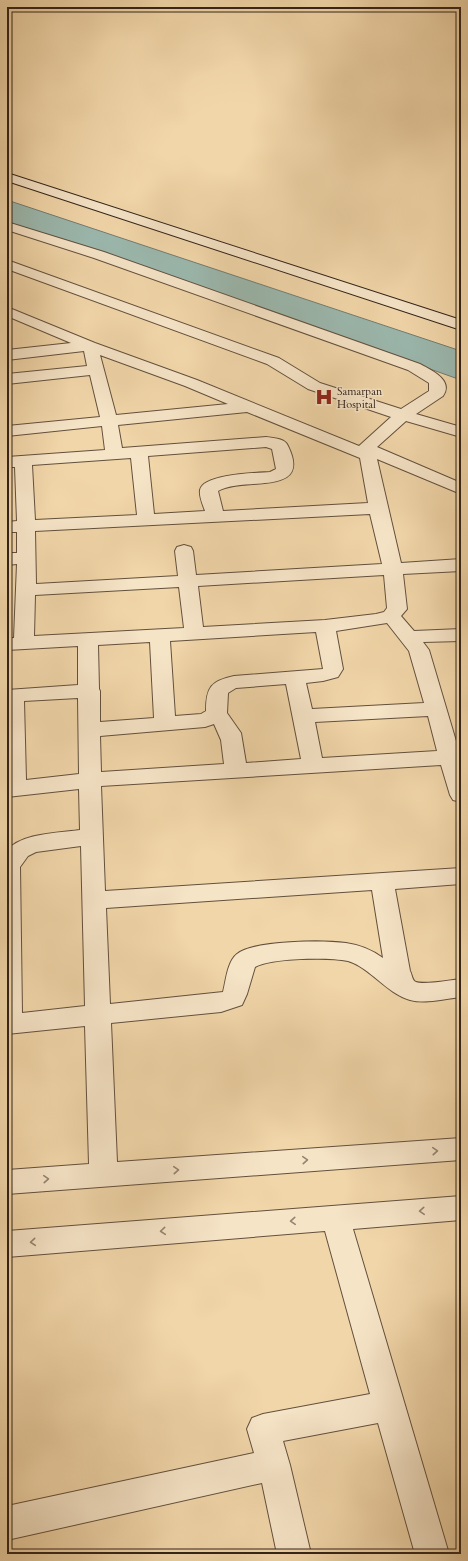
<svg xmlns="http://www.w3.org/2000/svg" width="468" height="1561" font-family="Cardo,serif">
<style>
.water{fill:#9bb8ae;stroke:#717c72}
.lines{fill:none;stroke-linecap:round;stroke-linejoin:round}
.street-casing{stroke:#62503d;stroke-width:2}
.secondary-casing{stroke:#322319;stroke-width:2}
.street{fill:#f6e4c7;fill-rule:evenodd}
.secondary{fill:#f6e4c7;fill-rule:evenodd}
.oneway{stroke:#948470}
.labels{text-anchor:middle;stroke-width:3;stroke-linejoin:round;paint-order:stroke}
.far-poi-label{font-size:11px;fill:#322319;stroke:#f6e4c7;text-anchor:start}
</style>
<rect width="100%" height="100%" fill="#f1d6a9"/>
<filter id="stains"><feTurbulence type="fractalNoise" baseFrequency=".005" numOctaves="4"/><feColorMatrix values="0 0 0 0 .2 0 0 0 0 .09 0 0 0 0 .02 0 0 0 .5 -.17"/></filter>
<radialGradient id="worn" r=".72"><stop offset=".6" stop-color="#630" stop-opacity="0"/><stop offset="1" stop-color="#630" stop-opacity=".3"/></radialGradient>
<path class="water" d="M7,200L461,351V380L151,270L7,222Z"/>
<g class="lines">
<g class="street-casing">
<path id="street" d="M7,222L104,252L420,364C431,370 454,380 443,396L416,414L461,427V437L406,421L377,447L461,483V494L377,459L401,563L461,559V571L403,574L407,609L401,616L414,631L461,629V641L423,642L429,650L461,758V802L453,800L450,795L441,765L101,786L105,891L461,868V884L395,889L410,971C412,974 412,981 416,982C424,985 451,980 461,979V997C444,999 426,1004 410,1000C390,994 376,976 359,966C356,964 352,962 348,961C328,957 272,958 255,967L247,994L242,1005L221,1012L111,1023L117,1162L461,1138V1160L7,1194V1170L89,1164L85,1026L7,1034V851C20,833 59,833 80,830L79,789L7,797V690L78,685V646L7,650V638H14L17,564L7,565V553H17V532H7V522L17,521L15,467H7V457L105,450L102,426L7,436V426L100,417L90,375L7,384V374L87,366L84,351L7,360V350L71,343L7,316V307L95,343L197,380L359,446L391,417L308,389L267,364L7,269V260L279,358L320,383L401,409L429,391V383L408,370L94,258L7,230ZM100,355L185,386L228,404L116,415ZM247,412L360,458L368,503L223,511L218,491C244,476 313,497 288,446C285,438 273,438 266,437L122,448L118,425ZM266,447L272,449L276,469L270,472C257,473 203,474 200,490C199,497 203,505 205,511L154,514L148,456ZM131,458L137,515L35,520L32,465ZM370,514L382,564L196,575L193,551L191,547L184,545L177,547L175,551L178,576L36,584L35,531ZM384,575L387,608L384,612L376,614L325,620L203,627L198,586ZM179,587L184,628L34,636L35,595ZM387,623L409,651L424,703L312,709L306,683L323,681L338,677L343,669L336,631ZM316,632L323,669L234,676C211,681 206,687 206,711L201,714L175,716L170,641ZM150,642L154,718L100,722V691L99,689L98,645ZM286,684L301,759L246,763L241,733L227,713L228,693L236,688ZM78,698L79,774L26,780L24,701ZM428,716L437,751L322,758L315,722ZM214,724L221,740L224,764L101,772L100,736L205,727ZM81,846L85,1006L22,1013L20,867L28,856L36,852ZM372,890L383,958C372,950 360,945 346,943C324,940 254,940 237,954C227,962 226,981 223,992L110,1004L106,908Z
M461,1196V1220L353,1229L449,1554H415L378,1423L283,1441L290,1465L311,1554H277L262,1483L7,1540V1506L254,1453L247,1429L252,1418L263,1414L370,1394L325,1231L7,1257V1231Z"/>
</g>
<g class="secondary-casing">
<path id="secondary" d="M7,173L461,320V330L7,181Z"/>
</g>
<use href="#street" class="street"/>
<use href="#secondary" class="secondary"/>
</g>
<defs><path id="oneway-chevron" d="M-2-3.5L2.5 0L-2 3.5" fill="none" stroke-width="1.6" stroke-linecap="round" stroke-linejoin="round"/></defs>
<g class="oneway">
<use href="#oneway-chevron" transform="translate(435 1151) rotate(-4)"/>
<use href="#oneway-chevron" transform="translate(305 1160) rotate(-4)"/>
<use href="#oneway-chevron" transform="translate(176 1170) rotate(-4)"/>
<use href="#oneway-chevron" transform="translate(46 1179) rotate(-4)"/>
<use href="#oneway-chevron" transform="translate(422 1211) rotate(176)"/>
<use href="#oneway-chevron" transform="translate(293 1221) rotate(176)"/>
<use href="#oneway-chevron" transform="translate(163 1231) rotate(175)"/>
<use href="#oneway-chevron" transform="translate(33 1242) rotate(175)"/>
</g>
<defs>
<g id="hospital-bare" transform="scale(1.38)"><path d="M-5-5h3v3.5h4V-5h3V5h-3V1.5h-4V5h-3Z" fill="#8f2418" stroke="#f6e4c7" stroke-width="2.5" paint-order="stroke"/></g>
</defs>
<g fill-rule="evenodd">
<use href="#hospital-bare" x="324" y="397"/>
</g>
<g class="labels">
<g class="far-poi-label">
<text x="337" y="395">Samarpan<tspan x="337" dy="13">Hospital</tspan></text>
</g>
</g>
<rect width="468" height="1561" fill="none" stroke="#f1d6a9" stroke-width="24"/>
<rect x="8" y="8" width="452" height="1545" fill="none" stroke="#322319" stroke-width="2"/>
<rect x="12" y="12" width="444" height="1537" fill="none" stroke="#322319"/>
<rect width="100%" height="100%" filter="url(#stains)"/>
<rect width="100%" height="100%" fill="url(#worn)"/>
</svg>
